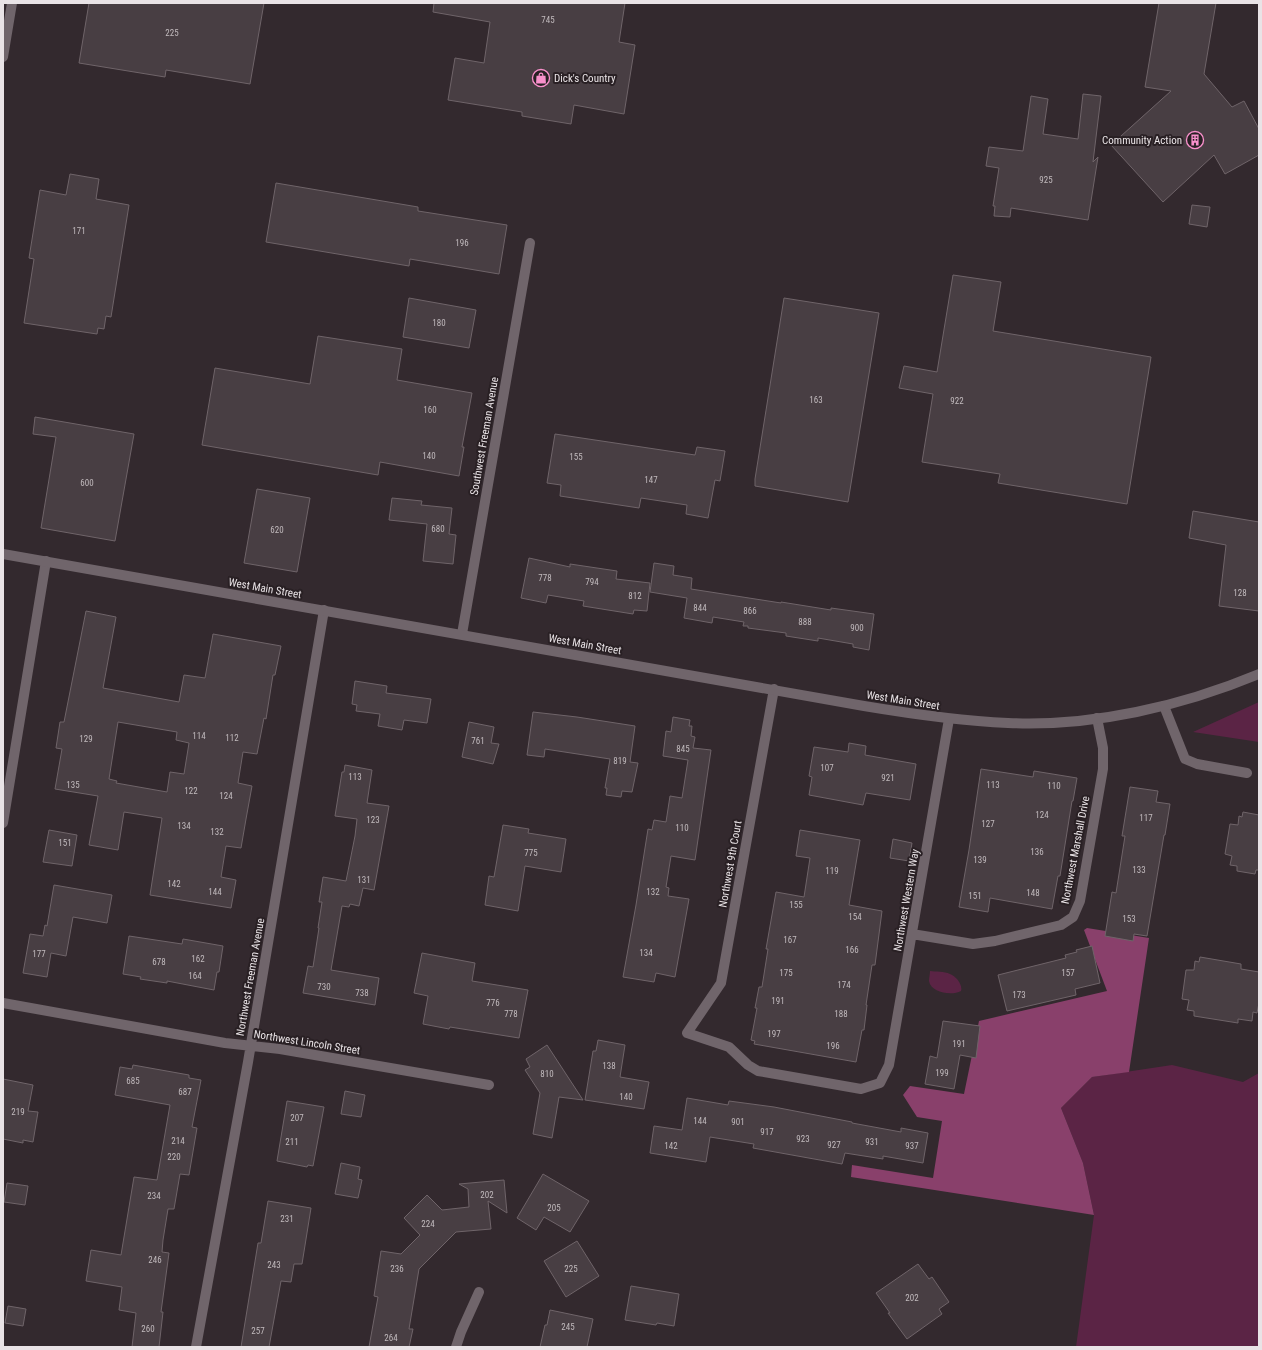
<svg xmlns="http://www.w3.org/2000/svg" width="1262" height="1350" font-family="'Roboto Condensed',sans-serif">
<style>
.green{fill:#5b2445}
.forest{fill:#89406b}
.building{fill:#483e43;stroke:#6f6469;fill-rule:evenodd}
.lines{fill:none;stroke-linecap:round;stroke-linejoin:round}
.street{stroke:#70656b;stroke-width:10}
.secondary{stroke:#70656b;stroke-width:10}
.labels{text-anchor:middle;stroke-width:4;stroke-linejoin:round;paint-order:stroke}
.number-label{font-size:9px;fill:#c1babd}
.poi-label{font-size:11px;fill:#e9e3e6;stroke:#292024;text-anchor:start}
.street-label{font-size:11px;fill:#e9e3e6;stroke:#292024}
</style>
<rect width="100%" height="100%" fill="#33292e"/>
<path class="green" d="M1259,702V742L1193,732Z
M930,971C936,972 944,971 950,974C956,976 963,985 961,991C952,996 931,993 929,981C929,978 930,974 930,971Z
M1172,1065L1243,1082L1259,1073V1347H1076L1094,1215L1083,1163L1061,1108L1092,1077Z"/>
<path class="forest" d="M1087,928L1149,938L1129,1072L1092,1077L1061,1108L1083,1163L1094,1215L851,1177L852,1165L933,1178L942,1121L917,1117L903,1095L910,1086L964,1094L979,1021L1107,991L1084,930Z"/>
<path class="building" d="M89,3H264L250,84L166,70L165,77L79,63Z
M434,3H625L619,42L635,45L624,114L574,105L571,124L522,116V112L448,100L455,58L484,63L490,22L433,12Z
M1159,3H1216L1204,74L1232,107L1244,101L1259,129V155L1225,174L1214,155L1163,202L1111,145L1171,91L1145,87Z
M1083,94L1101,96L1093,162L1098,157L1088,220L1011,208L1010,217L994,216L995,206H993L999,168L986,166L989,147L1023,151L1031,96L1048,99L1043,134L1078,139Z
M70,174L99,179L96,199L129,205L111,317L106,316L104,329L98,328L97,334L24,323L34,259L29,258L40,190L66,195Z
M276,183L418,207V211L507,225L499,274L410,259L409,266L266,242Z
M1192,205L1210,207L1207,227L1189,224Z
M953,275L1001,282L993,331L1151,357L1127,504L998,483L1000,474L922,462L933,394L899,388L904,366L937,372Z
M409,298L476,310L469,348L403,337Z
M784,298L879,313L848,502L755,486V479Z
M318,336L402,349L397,380L472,393L462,447H464L459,476L380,462L378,475L202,445L215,368L310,384Z
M35,417L134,434L115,541L41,528L56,437L33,434Z
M555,434L695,455L697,447L725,451L720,481L715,480L708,518L686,514L687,505L641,498L639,508L560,496L561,485L547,483Z
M257,489L310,498L297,572L244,563Z
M392,498L422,501L421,505L452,508L449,534L456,535L453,564L423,561L427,524L389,520Z
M1193,511L1259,522V611L1219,606L1226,545L1189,538Z
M529,558L570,567V564L617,571L616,579L650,583L647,611L634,610L633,614L583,606L584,601L548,595L546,603L521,598Z
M654,563L674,566L673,575L692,578L691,589L781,603V602L831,610V608L874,614L869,650L853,647V644L818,638V641L786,636V633L748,628V626H743L744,622L713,617L712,623L684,618L687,598L650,592Z
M86,611L116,617L103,688L179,702L184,675L205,678L213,634L281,646L275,675H273L266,719L264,718L257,754L243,752L238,783L252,786L246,819L241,848L226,846L221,877L236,880L231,908L150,895L162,818L124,812L118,850L89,845L98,796L55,789L62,749L56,748L60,722H64ZM118,722L177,732L176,740L189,743L184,774L170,772L167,792L116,783L117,781L109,779Z
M355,681L387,686L386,693L431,699L427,723L404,720L402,730L378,726L380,714L356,711L357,705L352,704Z
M533,712L577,717L635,726L630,762L638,763L632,792L622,791L621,797L606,795L607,788H605L610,759L545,749L544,757L527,755Z
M673,717L690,720L689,726H692L691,736L695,737L693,748L711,750L695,860L671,856L666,887L669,888L668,896L689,899L675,977L656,973L654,982L623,977L636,905L648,829L652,830L654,820L666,822L670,796L682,798L688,760L663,756L666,731L671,732Z
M469,722L494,727L491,743L499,744L493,764L462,757Z
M849,743L866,746L865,755L916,764L910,800L866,793L863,805L809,795L812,777L809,776L814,747L848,752Z
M345,765L372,770L367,803L389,806L374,890L363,888L359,906L350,904L349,907L342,906L331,970L379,978L375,1005L303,993L308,966L313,967L319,928H318L322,902H319L323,877L346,881L355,836L357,819L335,816L342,772H344Z
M981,769L1033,777L1034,771L1077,778L1073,801H1072L1060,876H1058L1052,909L990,898L988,912L959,907L969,850Z
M1130,787L1158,791L1156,802L1170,804L1165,835H1164L1147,936L1134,934L1133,941L1105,936L1112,892L1116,893L1125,836H1122Z
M1243,812L1259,815V870H1256L1255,874L1237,871V866L1230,865L1232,856L1225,854L1230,824L1238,825L1239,816L1242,817Z
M503,825L529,829L528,833L566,839L561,872L525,866L518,911L485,905L489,876L494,877Z
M49,830L77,835L72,866L43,862Z
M800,830L860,840L849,905L882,911L875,965H872L866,1005H867L864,1030H862L856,1062L754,1044L755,1041L751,1040L757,1008H755L759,987H762L768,949H766L776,892L804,897L810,858L796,856Z
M893,839L912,843L909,861L890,858Z
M54,885L112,895L107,923L73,917L66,956L51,953L47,977L23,973L30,934L43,936L45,925L47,926Z
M129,936L182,944L183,939L223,946L219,972H217L214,990L167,981V983L140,979L141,977L123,974Z
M1092,946L1100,983L1075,989L1076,995L1007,1011L998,975L1066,958L1065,955L1077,952L1076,950Z
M422,953L475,963L472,981L528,990L519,1038L450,1027L449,1029L423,1024L428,996L414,993Z
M1200,957L1241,964V969L1259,972V1003L1257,1013L1253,1012L1252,1021L1238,1019V1023L1194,1016V1011L1187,1010L1189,1000L1182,999L1186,970H1194L1195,961L1199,962Z
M943,1021L980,1026L976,1058L960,1055L954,1089L925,1084L930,1056L937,1058Z
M598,1040L625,1045L620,1077L649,1082L644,1109L585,1100L593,1051H596Z
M547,1045L583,1100L559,1097L552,1138L533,1134L540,1093L525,1070L530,1067L526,1059Z
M133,1065L189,1075V1078L201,1080L192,1127L197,1128L189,1175L180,1174L174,1209H168L163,1240L162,1252L169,1253L161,1312H163L159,1347H132L136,1313L119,1310L122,1287L86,1281L91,1250L121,1255L134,1177L157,1180L170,1105L115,1095L120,1067L132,1069Z
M3,1079L33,1085L28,1111L38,1112L33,1142L23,1140V1143L3,1139Z
M345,1091L365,1095L361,1117L341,1114Z
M687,1098L728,1105L729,1101L774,1107L852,1122V1123L901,1132V1128L928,1133L923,1163L883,1156V1159L845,1153L842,1164L753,1148L754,1144L710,1137L706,1162L650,1153L654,1126L682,1130Z
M287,1101L324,1107L313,1166L308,1165L307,1167L277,1161Z
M341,1163L360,1167L358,1179L362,1180L358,1198L335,1194Z
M543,1174L589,1201L570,1232L544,1217L536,1230L517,1218Z
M504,1180L507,1213L488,1201L491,1229L456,1232L419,1269L409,1329H413L409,1347H369L378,1297L374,1296L381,1251L401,1254L420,1235L404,1218L427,1195L442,1210L469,1207L468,1189L459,1184Z
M7,1183L28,1186L25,1205L4,1202Z
M268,1201L311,1208L302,1264H294L291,1282L281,1281L269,1347H241L258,1243H261Z
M577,1241L599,1276L566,1297L544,1261Z
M918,1264L929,1279L932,1277L949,1302L939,1309L942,1314L907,1339L888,1313H890L876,1293Z
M631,1286L679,1294L674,1326L657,1323L656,1325L625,1320Z
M8,1306L26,1309L23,1326L5,1323Z
M550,1310L593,1319L587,1347H540L545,1325H547Z"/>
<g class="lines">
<path class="street" d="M462,634L530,243
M774,689L721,983L687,1033L729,1047L748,1065L758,1071L861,1089L880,1083L889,1065L949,719
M1164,706L1185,759L1197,764L1247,773
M3,823L46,561
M912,934L973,944L995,941L1061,925L1073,917L1080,901L1103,769V748L1097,718
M3,1003L225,1043L280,1049L489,1085
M196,1347L248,1062L324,610
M456,1347L461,1332L479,1292"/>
<path class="secondary" d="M3,57L12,3
M3,554L864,706C912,714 960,721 1008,723C1093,727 1182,706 1259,674"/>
</g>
<defs>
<g id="shop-ring" transform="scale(0.9)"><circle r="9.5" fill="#292024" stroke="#f890cb" stroke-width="1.5"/><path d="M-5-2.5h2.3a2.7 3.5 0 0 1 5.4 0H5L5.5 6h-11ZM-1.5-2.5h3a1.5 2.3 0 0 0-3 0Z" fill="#f890cb"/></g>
<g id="building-ring" transform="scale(0.9)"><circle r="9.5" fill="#292024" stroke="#f890cb" stroke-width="1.5"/><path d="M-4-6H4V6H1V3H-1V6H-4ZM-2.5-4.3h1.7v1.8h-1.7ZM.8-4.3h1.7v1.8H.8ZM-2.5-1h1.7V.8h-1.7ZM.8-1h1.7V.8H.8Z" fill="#f890cb"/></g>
</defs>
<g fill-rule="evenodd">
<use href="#shop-ring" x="541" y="78"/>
<use href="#building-ring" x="1195" y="140"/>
</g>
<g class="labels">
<g class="number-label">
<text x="548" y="23">745</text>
<text x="172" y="36">225</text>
<text x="1046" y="183">925</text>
<text x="79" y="234">171</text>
<text x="462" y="246">196</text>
<text x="439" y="326">180</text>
<text x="816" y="403">163</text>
<text x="957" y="404">922</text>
<text x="430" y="413">160</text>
<text x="429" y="459">140</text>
<text x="576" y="460">155</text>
<text x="651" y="483">147</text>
<text x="87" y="486">600</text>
<text x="438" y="532">680</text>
<text x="277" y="533">620</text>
<text x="545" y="581">778</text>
<text x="592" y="585">794</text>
<text x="1240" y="596">128</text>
<text x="635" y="599">812</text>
<text x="700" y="611">844</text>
<text x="750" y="614">866</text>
<text x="805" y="625">888</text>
<text x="857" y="631">900</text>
<text x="199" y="739">114</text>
<text x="232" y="741">112</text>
<text x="86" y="742">129</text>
<text x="478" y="744">761</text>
<text x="683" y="752">845</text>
<text x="620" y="764">819</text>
<text x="827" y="771">107</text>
<text x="355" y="780">113</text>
<text x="888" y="781">921</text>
<text x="73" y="788">135</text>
<text x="993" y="788">113</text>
<text x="1054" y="789">110</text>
<text x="191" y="794">122</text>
<text x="226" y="799">124</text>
<text x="1042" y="818">124</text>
<text x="1146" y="821">117</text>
<text x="373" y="823">123</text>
<text x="988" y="827">127</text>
<text x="184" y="829">134</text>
<text x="682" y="831">110</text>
<text x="217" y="835">132</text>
<text x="65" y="846">151</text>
<text x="1037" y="855">136</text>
<text x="531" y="856">775</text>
<text x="980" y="863">139</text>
<text x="1139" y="873">133</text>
<text x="832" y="874">119</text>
<text x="364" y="883">131</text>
<text x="174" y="887">142</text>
<text x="215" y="895">144</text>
<text x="653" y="895">132</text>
<text x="1033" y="896">148</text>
<text x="975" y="899">151</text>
<text x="796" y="908">155</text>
<text x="855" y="920">154</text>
<text x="1129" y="922">153</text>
<text x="790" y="943">167</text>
<text x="852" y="953">166</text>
<text x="646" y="956">134</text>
<text x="39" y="957">177</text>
<text x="198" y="962">162</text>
<text x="159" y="965">678</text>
<text x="786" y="976">175</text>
<text x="1068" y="976">157</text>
<text x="195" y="979">164</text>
<text x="844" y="988">174</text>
<text x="324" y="990">730</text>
<text x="362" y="996">738</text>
<text x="1019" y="998">173</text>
<text x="778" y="1004">191</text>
<text x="493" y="1006">776</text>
<text x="511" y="1017">778</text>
<text x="841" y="1017">188</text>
<text x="774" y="1037">197</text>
<text x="959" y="1047">191</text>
<text x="833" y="1049">196</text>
<text x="609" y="1069">138</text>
<text x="942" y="1076">199</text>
<text x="547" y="1077">810</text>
<text x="133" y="1084">685</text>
<text x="185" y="1095">687</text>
<text x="626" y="1100">140</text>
<text x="18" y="1115">219</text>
<text x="297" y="1121">207</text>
<text x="700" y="1124">144</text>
<text x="738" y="1125">901</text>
<text x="767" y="1135">917</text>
<text x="803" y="1142">923</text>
<text x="178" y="1144">214</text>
<text x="292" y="1145">211</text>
<text x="872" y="1145">931</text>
<text x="834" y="1148">927</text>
<text x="671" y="1149">142</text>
<text x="912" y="1149">937</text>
<text x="174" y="1160">220</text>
<text x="487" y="1198">202</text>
<text x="154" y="1199">234</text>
<text x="554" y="1211">205</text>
<text x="287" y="1222">231</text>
<text x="428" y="1227">224</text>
<text x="155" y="1263">246</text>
<text x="274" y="1268">243</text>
<text x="397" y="1272">236</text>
<text x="571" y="1272">225</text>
<text x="912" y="1301">202</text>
<text x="568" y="1330">245</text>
<text x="148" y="1332">260</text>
<text x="258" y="1334">257</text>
<text x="391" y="1341">264</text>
</g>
<g class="poi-label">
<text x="554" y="82">Dick's Country</text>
<text x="1182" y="144" text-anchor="end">Community Action</text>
</g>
<g class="street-label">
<text transform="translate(484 436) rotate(-80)" y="4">Southwest Freeman Avenue</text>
<text transform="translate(265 588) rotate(10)" y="4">West Main Street</text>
<text transform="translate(585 644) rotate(10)" y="4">West Main Street</text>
<text transform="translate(903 700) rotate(9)" y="4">West Main Street</text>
<text transform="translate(1075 850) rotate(-79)" y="4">Northwest Marshall Drive</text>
<text transform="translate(730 864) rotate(-80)" y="4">Northwest 9th Court</text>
<text transform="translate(906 900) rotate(-80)" y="4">Northwest Western Way</text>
<text transform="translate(250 977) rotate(-80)" y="4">Northwest Freeman Avenue</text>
<text transform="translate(307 1042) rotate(9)" y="4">Northwest Lincoln Street</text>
</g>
</g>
<rect width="1262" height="1350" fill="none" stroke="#e9e3e6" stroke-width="8"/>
</svg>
